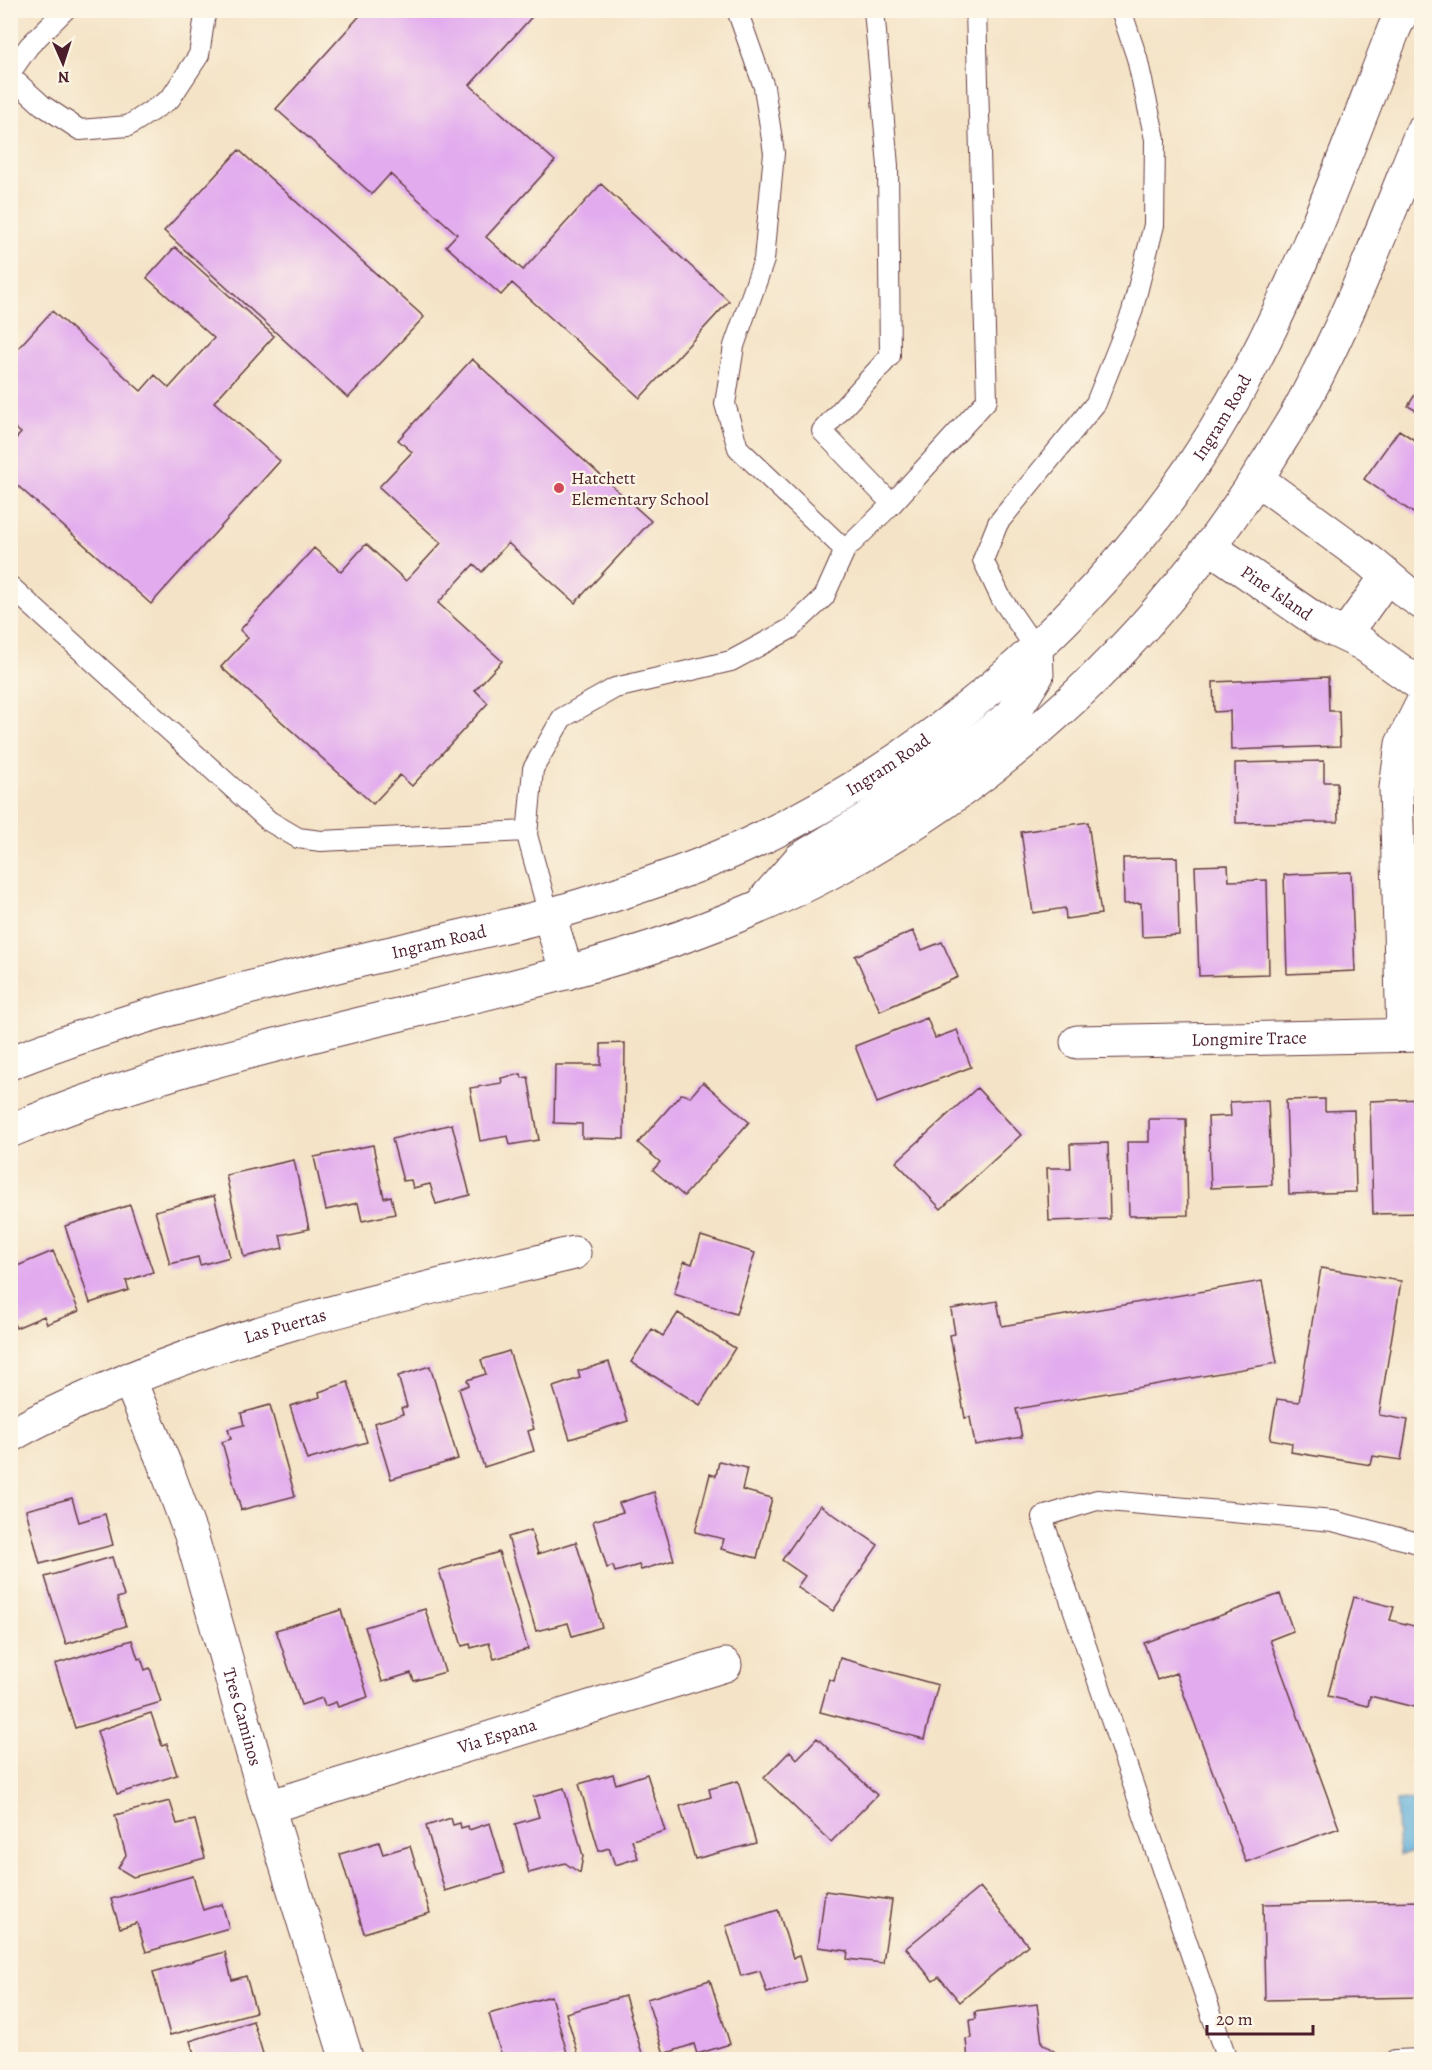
<svg xmlns="http://www.w3.org/2000/svg" width="1432" height="2070" font-family="Alegreya,serif">
<style>
.water{fill:#5faed9;stroke:#546682;stroke-width:1.5}
.building{fill:#e2abee}
.lines{fill:none;stroke-linecap:round;stroke-linejoin:round}
.service-casing{stroke:#643c42;stroke-width:22}
.minor-casing{stroke:#643c42;stroke-width:35}
.secondary-casing{stroke:#643c42;stroke-width:35}
.service{stroke:#fff;stroke-width:20}
.minor{stroke:#fff;stroke-width:33}
.secondary{stroke:#fff;stroke-width:33}
.poi-dot{fill:#d1495b;stroke:#fcf5e5;stroke-width:2}
.labels{text-anchor:middle;stroke-width:4.5;stroke-linejoin:round;paint-order:stroke}
.street-label{font-size:18px;fill:#4a1f2b;stroke:#fcf5e5}
.poi-label{font-size:18px;fill:#4a1f2b;stroke:#fcf5e5;text-anchor:start}
</style>
<rect width="100%" height="100%" fill="#fcf5e5"/>
<filter id="ink" filterUnits="userSpaceOnUse"><feTurbulence type="fractalNoise" baseFrequency=".0167" numOctaves="2"/><feDisplacementMap in="SourceGraphic" scale="12" xChannelSelector="R" yChannelSelector="G"/><feConvolveMatrix kernelMatrix="1 2 1 2 8 2 1 2 1" color-interpolation-filters="sRGB"/></filter>
<filter id="wash" filterUnits="userSpaceOnUse"><feTurbulence type="fractalNoise" baseFrequency=".008" numOctaves="4" result="noise"/><feDisplacementMap in="SourceGraphic" scale="24" xChannelSelector="R" yChannelSelector="G"/><feGaussianBlur stdDeviation="1.35" result="paint"/><feColorMatrix in="noise" values="0 0 0 0 0 0 0 0 0 0 0 0 0 0 0 0 0 1.4 0 .05"/><feComposite in="paint" operator="in"/></filter>
<g filter="url(#wash)">
<rect width="100%" height="100%" fill="#f4e3c6"/>
<path class="water" d="M1421,1799V1853L1399,1855L1396,1801Z"/>
<g id="blocks">
<path class="building" d="M365,10H538L470,85L555,161L486,237L523,270L601,184L729,301L640,398L512,283L501,295L446,246L457,234L390,174L372,194L276,109Z
M239,150L424,317L348,398L164,231Z
M175,247L274,336L214,402L280,461L151,604L10,479V445L21,433L10,424V357L52,311L141,391L155,375L169,388L214,338L147,278Z
M472,359L651,521L575,603L508,543L482,572L474,564L438,603L502,661L475,690L488,703L412,786L400,775L373,804L221,667L248,638L240,630L314,548L341,572L366,544L406,581L441,543L379,487L412,452L398,440Z
M1422,383V414L1408,406Z
M1399,430L1422,445V519L1364,479Z
M1328,677L1329,711H1339L1340,746L1231,750L1230,711L1214,712L1213,682Z
M1324,761V782H1337L1338,822L1236,823L1235,763Z
M1088,822L1101,914L1066,919L1065,908L1033,913L1021,832Z
M1177,857L1179,935L1142,937L1141,903L1124,904L1123,858Z
M1228,865L1229,881L1267,880L1269,974L1199,976L1195,866Z
M1351,872L1355,971L1287,974L1284,875Z
M913,931L922,950L942,942L958,977L880,1011L855,956Z
M927,1018L935,1038L957,1030L971,1067L877,1103L855,1046Z
M625,1043L624,1139L582,1138V1124L554,1123L555,1065H601V1044Z
M521,1074L522,1078L528,1077L539,1140L510,1145L508,1136L480,1141L470,1088L502,1083L501,1078Z
M703,1082L749,1122L684,1196L653,1170L660,1162L638,1143L681,1094L691,1096Z
M977,1088L1021,1135L941,1209L896,1162Z
M1325,1099V1111L1354,1110L1356,1192L1289,1194L1286,1100Z
M1422,1099V1213L1373,1214L1370,1101Z
M1268,1100L1272,1185L1211,1188L1208,1117L1231,1116L1230,1102Z
M1149,1119H1186L1188,1215L1129,1216L1127,1142H1149Z
M452,1124L470,1195L436,1204L430,1184L413,1188L411,1180L403,1181L392,1139Z
M1108,1143L1110,1219L1049,1221L1047,1168H1071L1070,1144Z
M373,1145L384,1198L391,1196L395,1214L362,1221L358,1203L326,1210L314,1157Z
M294,1160L309,1229L280,1235L283,1248L244,1257L226,1175Z
M214,1196L230,1257L200,1265L198,1257L170,1264L155,1211Z
M130,1205L153,1272L126,1281L129,1290L90,1303L65,1226Z
M701,1236L755,1253L736,1314L674,1294L684,1261L692,1264Z
M53,1251L79,1311L47,1324L44,1316L16,1328L10,1315V1269Z
M1321,1268L1401,1281L1379,1415L1408,1420L1401,1460L1373,1456L1371,1465L1291,1452L1292,1443L1270,1439L1277,1399L1299,1402Z
M1262,1281L1277,1363L1016,1409L1022,1437L975,1445L970,1417L965,1418L950,1335L955,1334L951,1309L997,1301L1002,1326Z
M678,1313L735,1348L700,1405L631,1362L652,1329L663,1336Z
M509,1351L534,1429L528,1431L534,1451L484,1467L459,1389L469,1385L467,1380L486,1374L481,1360Z
M609,1362L628,1421L570,1439L553,1387L580,1378L578,1371Z
M430,1366L458,1459L391,1479L374,1423L403,1414L401,1408L407,1407L398,1376Z
M348,1382L367,1442L307,1460L290,1406L320,1397L319,1392Z
M270,1405L295,1496L241,1510L222,1442L231,1439L228,1429L244,1425L241,1413Z
M719,1461L747,1468L742,1490L772,1498L757,1558L721,1549L724,1539L695,1532L710,1474L716,1476Z
M654,1492L674,1560L641,1570L639,1565L615,1572L613,1566L607,1568L593,1521L623,1512L619,1503Z
M72,1498L79,1522L105,1514L113,1545L40,1564L26,1510Z
M820,1505L878,1545L833,1611L797,1587L805,1576L782,1560Z
M531,1530L538,1554L576,1542L602,1627L572,1636L568,1623L536,1631L508,1537Z
M499,1552L528,1649L494,1659L489,1643L471,1648L470,1644L462,1646L439,1570Z
M112,1557L124,1596L117,1598L126,1626L66,1644L45,1577Z
M1280,1594L1293,1631L1270,1640L1339,1828L1246,1862L1176,1673L1157,1680L1144,1643Z
M1354,1597L1394,1607L1390,1620L1422,1628V1709L1370,1696L1368,1706L1328,1696Z
M425,1609L445,1672L414,1681L411,1673L382,1682L365,1627Z
M341,1610L368,1697L338,1707L336,1702L325,1706L322,1698L301,1705L276,1630Z
M132,1640L138,1659L141,1658L145,1670L150,1668L161,1702L75,1728L55,1664Z
M840,1658L938,1685L924,1739L820,1712L829,1679L834,1681Z
M151,1713L162,1746L167,1744L177,1775L117,1794L97,1731Z
M817,1738L877,1795L831,1842L764,1778L790,1751L797,1759Z
M613,1774L616,1784L647,1774L665,1831L632,1840L638,1858L615,1865L609,1848L599,1851L579,1784Z
M738,1781L756,1843L695,1859L680,1806L711,1797L709,1789Z
M564,1788L583,1856L580,1873L565,1863L529,1873L515,1824L539,1817L533,1797Z
M170,1801L177,1824L195,1820L205,1858L133,1877L118,1868L126,1855L115,1815Z
M451,1818L453,1825L460,1823L461,1828L468,1826L469,1830L490,1823L505,1873L445,1891L426,1826Z
M379,1842L383,1854L410,1846L430,1913L364,1933L340,1854Z
M193,1876L203,1910L222,1904L229,1928L146,1952L137,1923L120,1928L111,1899Z
M980,1887L1028,1945L960,2002L939,1977L933,1981L906,1948Z
M825,1891L892,1900L883,1963L847,1959L848,1951L818,1947Z
M1422,1901V1997L1265,2000L1263,1904Z
M778,1910L793,1958L799,1956L806,1981L767,1993L760,1971L741,1976L726,1926Z
M225,1952L232,1980L246,1976L256,2012L170,2035L153,1972Z
M710,1980L730,2044L697,2054L694,2044L664,2054L647,1999Z
M551,1996L569,2060H503L489,2014Z
M625,1996L644,2060H580L566,2013Z
M1037,2004L1042,2043L1058,2054L1054,2060H968L966,2039L972,2038L970,2020L976,2019L975,2012Z
M253,2021L264,2057L254,2060H196L190,2041Z
M476,2055L478,2060H462V2059Z"/>
</g>
</g>
<g filter="url(#ink)">
<use href="#blocks" fill-opacity="0" stroke="#643c42" stroke-width="1.5"/>
<g class="lines">
<g class="service-casing">
<path id="service" d="M10,73L29,46L65,10
M10,76L42,105L80,130L128,126L170,99L199,55L205,15L201,10
M892,504L987,400L976,10
M845,550L892,504L822,431L890,356L888,166L874,10
M10,586L269,821L298,838L321,841L527,831
M1036,649L1001,598L983,560L998,523L1096,403L1132,312L1154,225L1155,139L1137,58L1121,10
M549,915L527,835L533,769L562,718L615,688L731,661L790,629L824,597L845,550L738,448L725,404L734,346L764,260L774,153L764,87L737,10
M1227,2060L1042,1517L1097,1500L1333,1521L1422,1544
M1395,2060L1422,2059"/>
</g>
<g class="minor-casing">
<g id="minor">
<path d="M1257,479L1369,561L1405,591L1422,603"/>
<path id="s1" d="M1210,547L1323,625L1363,644L1422,686"/>
<path d="M1345,635L1387,576"/>
<path d="M1403,1035L1396,788L1402,744L1422,704"/>
<path id="s2" d="M1077,1042L1422,1035"/>
<path id="s3" d="M129,1379L167,1470L192,1538L268,1807L347,2060"/>
<path id="s4" d="M10,1436C40,1418 73,1404 104,1390C254,1324 416,1292 574,1253"/>
<path id="s5" d="M268,1807L725,1665"/>
</g>
</g>
<g class="secondary-casing">
<g id="secondary">
<path d="M767,897L800,859L866,819L940,769L1012,715L1037,675L1036,649"/>
<path d="M549,915L567,973"/>
<path id="s6" d="M10,1063C146,1009 287,978 429,944C471,934 513,925 555,913C617,895 679,875 738,849C938,759 1123,593 1232,402C1299,284 1345,155 1394,29L1403,10"/>
<path d="M10,1131C190,1055 381,1023 568,972C654,949 740,919 818,879C1005,782 1161,635 1271,456C1282,438 1294,420 1304,401C1351,314 1385,222 1422,131"/>
</g>
</g>
<use href="#service" class="service"/>
<use href="#minor" class="minor"/>
<use href="#secondary" class="secondary"/>
</g>
</g>
<circle class="poi-dot" cx="559" cy="488" r="6"/>
<g class="labels">
<g class="street-label">
<text dy="6" stroke="none"><textPath href="#s6" startOffset="1418">Ingram Road</textPath></text>
<text dy="6" stroke="none"><textPath href="#s1" startOffset="81">Pine Island</textPath></text>
<text dy="6" stroke="none"><textPath href="#s6" startOffset="932">Ingram Road</textPath></text>
<text dy="6" stroke="none"><textPath href="#s6" startOffset="446">Ingram Road</textPath></text>
<text dy="6" stroke="none"><textPath href="#s2" startOffset="172">Longmire Trace</textPath></text>
<text dy="6" stroke="none"><textPath href="#s4" startOffset="297">Las Puertas</textPath></text>
<text dy="6" stroke="none"><textPath href="#s3" startOffset="357">Tres Caminos</textPath></text>
<text dy="6" stroke="none"><textPath href="#s5" startOffset="240">Via Espana</textPath></text>
</g>
<g class="poi-label">
<text x="571" y="484">Hatchett<tspan x="571" dy="21">Elementary School</tspan></text>
</g>
</g>
<rect width="1432" height="2070" fill="none" stroke="#fcf5e5" stroke-width="36"/>
<g transform="translate(63 63) rotate(177)" stroke="#fcf5e5" stroke-width="4.5" paint-order="stroke">
<path d="M0-4.5L10 22L0 15L-10 22Z" fill="#4a1f2b"/>
<text y="-9" font-size="16" font-weight="bold" text-anchor="middle" fill="#4a1f2b">N</text>
</g>
<path d="M1207 2025v9h106v-9" fill="none" stroke="#4a1f2b" stroke-width="3"/>
<text x="1216" y="2025" font-size="18" fill="#4a1f2b" stroke="#fcf5e5" stroke-width="4.5" paint-order="stroke">20 m</text>
</svg>
